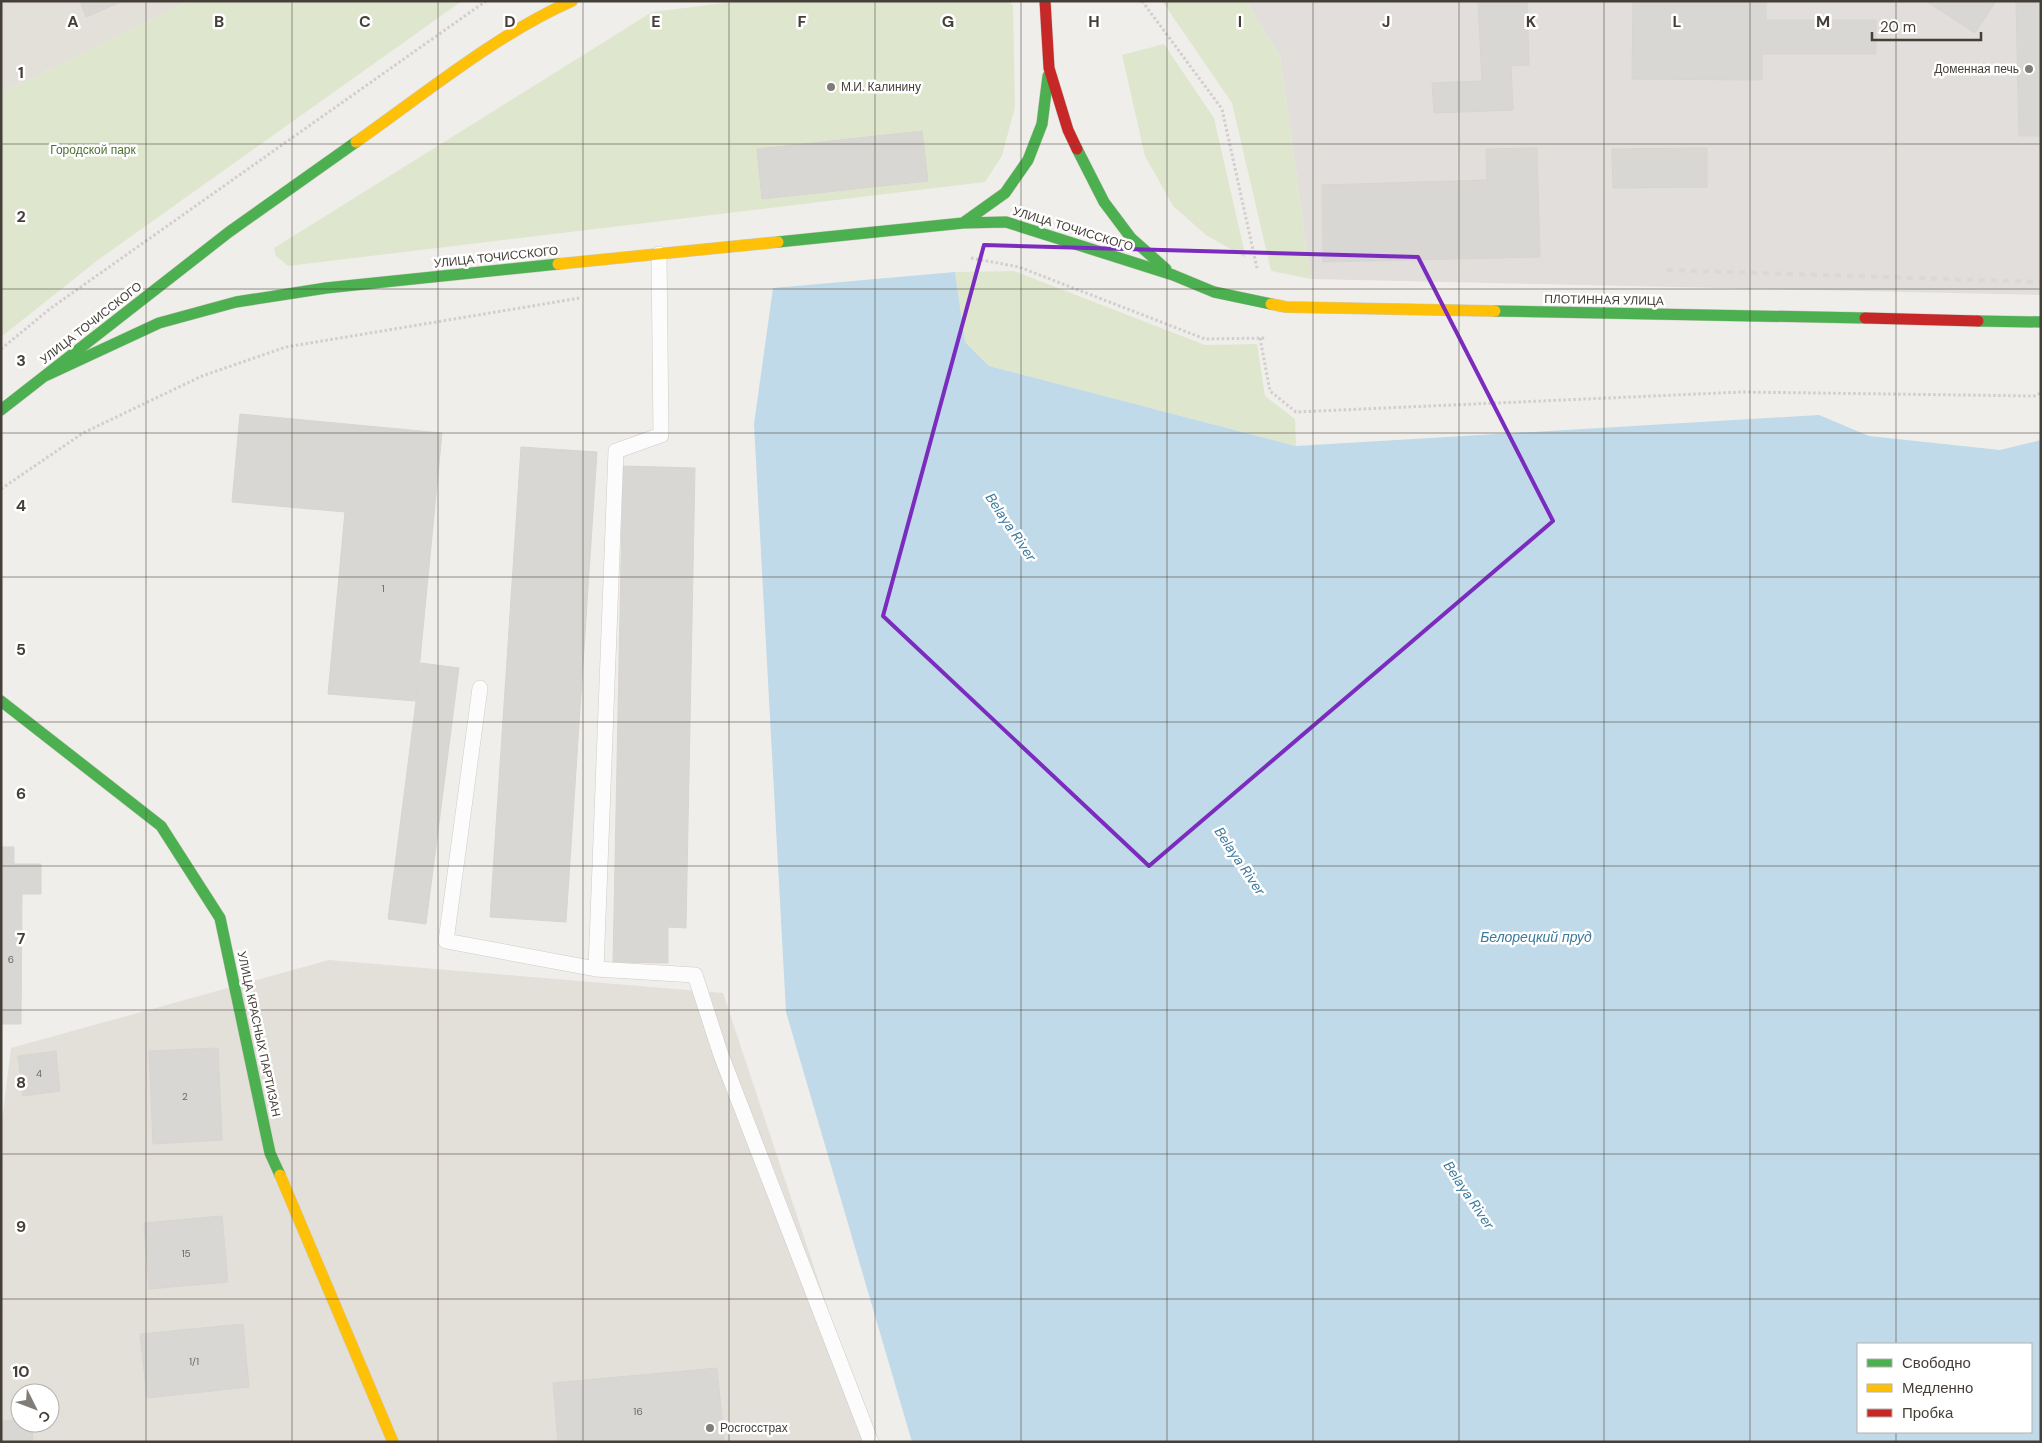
<svg xmlns="http://www.w3.org/2000/svg" width="2042" height="1443" font-family="'DM Sans',sans-serif">
<style>
.residential{fill:#e3dfd9;fill-rule:evenodd}
.industrial{fill:#e1dedb}
.green{fill:#dee7ce}
.water{fill:#c0dae9;fill-rule:evenodd}
.building{fill:#d9d7d3;stroke:#d8d5d1}
.lines{fill:none;stroke-linecap:round;stroke-linejoin:round}
.lane-casing{stroke:#ceccc9;stroke-width:16}
.fast-casing{stroke:#cecac2;stroke-width:12}
.slow-casing{stroke:#cecac2;stroke-width:12}
.jam-casing{stroke:#cecac2;stroke-width:12}
.path{stroke:#d1cecc;stroke-width:3;stroke-dasharray:2.5 2.5;stroke-linecap:butt}
.lane{stroke:#fdfcfc;stroke-width:15}
.fast{stroke:#4caf50;stroke-width:11}
.slow{stroke:#ffc107;stroke-width:11}
.jam{stroke:#c62828;stroke-width:11}
.rail{stroke:#d9d9d8;stroke-width:4;stroke-dasharray:6 6;stroke-linecap:butt}
.marked{fill:none;stroke:#7b2cbf;stroke-width:4;stroke-linejoin:round}
.grid{fill:none;stroke:#453f38;stroke-width:1;stroke-opacity:0.55}
.poi-dot{fill:#817c77;stroke:#fff;stroke-width:2}
.labels{text-anchor:middle;stroke-width:5;stroke-linejoin:round;paint-order:stroke}
.number-label{font-size:10px;fill:#6b6660}
.poi-label{font-size:12px;fill:#453f38;stroke:#fff;text-anchor:start}
.park-label{font-size:12px;fill:#4c7032;stroke:#fff}
.street-label{font-size:12px;fill:#453f38;stroke:#fff}
.water-label{font-size:14px;font-style:italic;fill:#3c799d;stroke:#fff}
.grid-label{font-size:16px;text-anchor:middle;font-weight:bold;fill:#453f38;stroke:#fff;stroke-width:5;stroke-linejoin:round;paint-order:stroke}
</style>
<rect width="100%" height="100%" fill="#f0eeeb"/>
<path class="residential" d="M1,1H189L1,93Z
M329,960L723,993L872,1442H1V1129L11,1048ZM20,1393H50V1423H20Z"/>
<path class="industrial" d="M1246,1H2041V295L1311,279L1280,56Z"/>
<path class="green" d="M189,1H462L98,260L1,337V93Z
M740,1H1008L1013,5L1015,107L1002,156L985,182L288,266L276,256L274,248L652,12Z
M1162,1H1246L1280,56L1311,279L1271,271L1232,103Z
M1164,44L1214,118L1246,258L1206,235L1173,206L1145,156L1122,55Z
M1014,271L1205,345L1257,344L1265,396L1295,419L1296,446L989,366L965,342L955,272Z"/>
<path class="water" d="M955,272L965,342L989,366L1296,446L1819,415L1869,436L2000,450L2041,440V1442H912L786,1012L754,424L773,288ZM1858,1344H2031V1432H1858Z"/>
<path class="building" d="M80,1H123L86,17Z
M1478,1H1527L1529,65L1511,66L1513,110L1434,113L1432,83L1482,81Z
M1633,1H1766V20H1876V54H1762V80L1632,79Z
M1926,1H1996L1975,33Z
M2016,1H2041V136H2019Z
M922,131L928,181L762,199L757,149Z
M1537,148L1540,257L1323,262L1322,185L1487,180L1486,149Z
M1707,148V187L1613,188L1612,149Z
M240,414L442,433L416,701L328,694L345,512L232,502Z
M521,447L597,452L566,922L490,917Z
M623,466L695,468L686,928L668,927V963L613,962Z
M421,663L459,668L426,924L388,919Z
M1,847H14V864H41V894H22L21,1024H1Z
M218,1048L222,1140L153,1144L149,1051Z
M56,1051L60,1091L23,1096L18,1056Z
M222,1216L228,1282L149,1289L144,1223Z
M243,1324L249,1387L147,1398L140,1334Z
M717,1368L724,1440L703,1442H558L553,1383Z
M20,1420V1423H32L33,1442H1V1421Z"/>
<g class="lines">
<g class="lane-casing">
<path id="lane" d="M480,688L446,941L596,969L616,451L661,435L659,254
M596,969L695,975L721,1055L871,1442"/>
</g>
<g class="fast-casing">
<path id="fast" d="M1077,149L1104,202L1131,238L1166,269
M963,223L1005,193L1028,160L1042,124L1048,76
M778,242L963,223L1006,222L1173,275L1214,292L1271,304
M1495,311L1865,318
M1978,321L2041,322
M45,376L159,323L236,302L326,288L558,264
M1,410L229,232L356,142
M1,701L161,826L220,918L270,1153L280,1175"/>
</g>
<g class="slow-casing">
<path id="slow" d="M356,142C423,95 497,34 572,1
M558,264L778,242
M1271,304L1286,307L1495,311
M280,1175L393,1442"/>
</g>
<g class="jam-casing">
<path id="jam" d="M1045,1L1049,68L1068,130L1077,149
M1865,318L1978,321"/>
</g>
<path class="path" d="M1142,1L1222,109L1257,268
M971,258L1019,267L1205,339L1265,338
M1260,338L1270,391L1296,412L1742,392L2034,396L2041,393
M1,349L51,308L486,1
M1,489L83,433L202,376L286,347L580,298"/>
<use href="#lane" class="lane"/>
<use href="#fast" class="fast"/>
<use href="#slow" class="slow"/>
<use href="#jam" class="jam"/>
<path class="rail" d="M1667,270L2041,282"/>
</g>
<path class="marked" d="M984,245L1418,257L1553,521L1149,866L883,616Z"/>
<path class="grid" d="M146,1V1442M292,1V1442M438,1V1442M583,1V1442M729,1V1442M875,1V1442M1021,1V1442M1167,1V1442M1313,1V1442M1459,1V1442M1604,1V1442M1750,1V1442M1896,1V1344M1,144H2041M1,289H2041M1,433H2041M1,577H2041M1,722H2041M1,866H2041M1,1010H2041M1,1154H2041M1,1299H2041M1896,1432V1442"/>
<g class="poi-dot">
<circle cx="2029" cy="69" r="5"/>
<circle cx="831" cy="87" r="5"/>
<circle cx="710" cy="1428" r="5"/>
</g>
<g class="labels">
<g class="number-label">
<text x="383" y="592">1</text>
<text x="11" y="963">6</text>
<text x="39" y="1077">4</text>
<text x="185" y="1100">2</text>
<text x="186" y="1257">15</text>
<text x="194" y="1365">1/1</text>
<text x="638" y="1415">16</text>
</g>
<g class="poi-label">
<text x="2019" y="73" text-anchor="end">Доменная печь</text>
<text x="841" y="91">М.И. Калинину</text>
<text x="720" y="1432">Росгосстрах</text>
</g>
<g class="park-label">
<text x="93" y="154">Городской парк</text>
</g>
<g class="street-label">
<text transform="translate(1073 229) rotate(17)" y="4">УЛИЦА ТОЧИССКОГО</text>
<text transform="translate(496 257) rotate(-6)" y="4">УЛИЦА ТОЧИССКОГО</text>
<text transform="translate(1604 300) rotate(1)" y="4">ПЛОТИННАЯ УЛИЦА</text>
<text transform="translate(91 323) rotate(-38)" y="4">УЛИЦА ТОЧИССКОГО</text>
<text transform="translate(259 1034) rotate(78)" y="4">УЛИЦА КРАСНЫХ ПАРТИЗАН</text>
</g>
<g class="water-label">
<text transform="translate(1011 527) rotate(56)" y="5">Belaya River</text>
<text transform="translate(1240 861) rotate(56)" y="5">Belaya River</text>
<text x="1536" y="942">Белорецкий пруд</text>
<text transform="translate(1469 1195) rotate(56)" y="5">Belaya River</text>
</g>
</g>
<g class="grid-label">
<text x="73" y="27">A</text>
<text x="219" y="27">B</text>
<text x="365" y="27">C</text>
<text x="510" y="27">D</text>
<text x="656" y="27">E</text>
<text x="802" y="27">F</text>
<text x="948" y="27">G</text>
<text x="1094" y="27">H</text>
<text x="1240" y="27">I</text>
<text x="1386" y="27">J</text>
<text x="1531" y="27">K</text>
<text x="1677" y="27">L</text>
<text x="1823" y="27">M</text>
<text x="21" y="78">1</text>
<text x="21" y="222">2</text>
<text x="21" y="366">3</text>
<text x="21" y="511">4</text>
<text x="21" y="655">5</text>
<text x="21" y="799">6</text>
<text x="21" y="944">7</text>
<text x="21" y="1088">8</text>
<text x="21" y="1232">9</text>
<text x="21" y="1377">10</text>
</g>
<rect width="2042" height="1443" fill="none" stroke="#453f38" stroke-width="5"/>
<rect x="1857" y="1343" width="175" height="90" fill="#ffffff" stroke="#b5b2af"/>
<rect x="1867" y="1359" width="25" height="8" fill="#4caf50" stroke="#b5b2af"/>
<text x="1902" y="1368" font-size="15" fill="#453f38">Свободно</text>
<rect x="1867" y="1384" width="25" height="8" fill="#ffc107" stroke="#b5b2af"/>
<text x="1902" y="1393" font-size="15" fill="#453f38">Медленно</text>
<rect x="1867" y="1409" width="25" height="8" fill="#c62828" stroke="#b5b2af"/>
<text x="1902" y="1418" font-size="15" fill="#453f38">Пробка</text>
<g transform="translate(35 1408) rotate(132)"><circle r="24" fill="#ffffff" stroke="#b5b2af"/>
<path d="M0-4L9 19L0 12L-9 19Z" fill="#817c77"/>
<text y="-8" font-size="14" font-weight="bold" text-anchor="middle" fill="#453f38">С</text>
</g>
<path d="M1872 32v8h109v-8" fill="none" stroke="#453f38" stroke-width="2.5"/>
<text x="1880" y="32" font-size="15" fill="#453f38" stroke="#ffffff" stroke-width="4" paint-order="stroke">20 m</text>
</svg>
